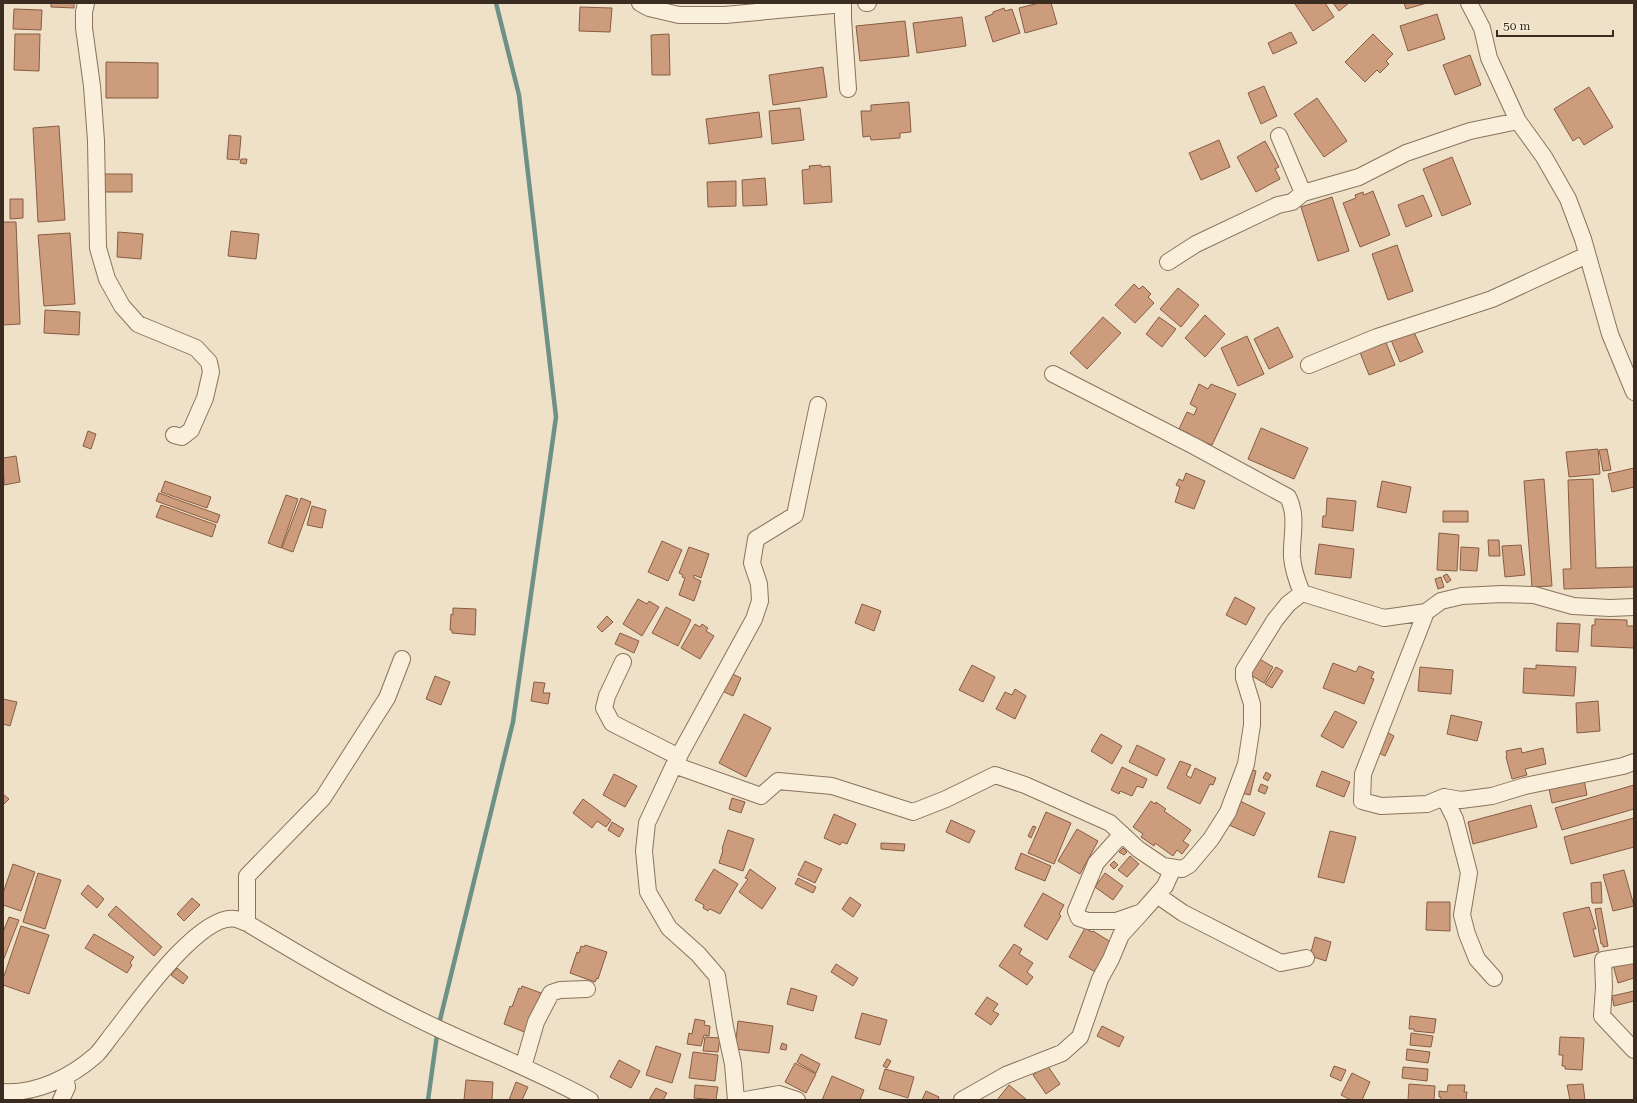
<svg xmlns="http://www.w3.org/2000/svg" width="1637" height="1103" font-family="'Roboto Serif',serif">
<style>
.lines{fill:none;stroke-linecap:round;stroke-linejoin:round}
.stream{stroke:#6e9187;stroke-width:4.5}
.building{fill:#cc9c7d;stroke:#895c42}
.street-casing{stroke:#8a735c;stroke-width:18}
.street{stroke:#f9efda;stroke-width:16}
</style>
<rect width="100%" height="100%" fill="#eee1c7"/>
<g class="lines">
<path class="stream" d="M428,1100L438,1028L513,722L556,417L519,95L496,3"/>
</g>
<path class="building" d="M51,3H74V8L51,7Z
M1039,3H1051L1057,24L1025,33L1019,8Z
M1297,3H1325L1334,17L1313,31L1295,4Z
M1333,3H1349L1339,11Z
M1404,3H1427L1406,9Z
M580,7L612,8L610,32L579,31Z
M1004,8L1005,11L1012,9L1020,33L993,42L985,17L993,14V12Z
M14,9L42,10L41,30L13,29Z
M1437,14L1445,39L1408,51L1400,26Z
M962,17L966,46L917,53L913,23Z
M905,21L909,56L860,61L856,26Z
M1291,32L1297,43L1273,54L1268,43Z
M15,34H40L39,71L14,70Z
M669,34L670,75H652L651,35Z
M1373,34L1393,54L1386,61L1389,64L1380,73L1377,70L1365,82L1345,62Z
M1470,55L1481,85L1455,95L1443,65Z
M106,62L158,63V98H106Z
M823,67L827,97L773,105L769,75Z
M1264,86L1277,116L1261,124L1248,93Z
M1589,87L1613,127L1584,145L1579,137L1573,141L1554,109Z
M1317,98L1347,141L1324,157L1294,114Z
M909,102L911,132L900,133V138L871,140L870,136L863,137L861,111H871V105Z
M800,108L804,140L772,144L769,111Z
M759,112L762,137L709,144L706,119Z
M59,126L65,220L38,222L33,128Z
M229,135L241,136L239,160L227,159Z
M1219,140L1230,167L1201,180L1189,153Z
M1265,141L1279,167L1275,169L1280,179L1256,192L1237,157Z
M1452,157L1471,204L1442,216L1423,169Z
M241,159H247L246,164L240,163Z
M821,165V167L830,166L832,202L804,204L802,170L810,169L809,166Z
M104,174H132V192H104Z
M765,178L767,205L743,206L742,180Z
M736,181V206L708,207L707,182Z
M1373,191L1390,235L1360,247L1343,203L1356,198L1355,195L1363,192L1364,195Z
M1423,195L1432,216L1406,227L1398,205Z
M1332,197L1349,251L1318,261L1301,207Z
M10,199H23V218L10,219Z
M3,222H16L20,324L3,325Z
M231,231L259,234L256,259L228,256Z
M118,232L143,234L141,259L117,257Z
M70,233L75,304L44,306L38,235Z
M1397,245L1413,291L1388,300L1372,254Z
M1134,284L1139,289L1143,286L1151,294L1148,297L1154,303L1135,323L1115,305Z
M1178,288L1199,305L1181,327L1160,309Z
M45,310L80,312L79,335L44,333Z
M1205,315L1225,334L1205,357L1185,338Z
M1103,317L1121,333L1087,369L1070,353Z
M1159,317L1176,329L1162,347L1146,334Z
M1278,327L1293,357L1269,369L1254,339Z
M1413,330L1423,352L1400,362L1391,340Z
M1247,336L1264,374L1238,386L1221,348Z
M1385,340L1395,365L1369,375L1359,350Z
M1199,384L1208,389L1211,384L1236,394L1212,445L1188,436L1190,434L1179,429L1187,412L1194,415L1197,408L1190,404Z
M1261,428L1308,448L1294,479L1248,459Z
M88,431L96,434L91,449L83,446Z
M1598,449L1600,474L1569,477L1566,452Z
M1607,449L1611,470L1603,471L1599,450Z
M16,456L20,482L4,485L3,458Z
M1634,468V487L1612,492L1608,474Z
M1186,473L1205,481L1194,509L1175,502L1180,487L1176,485L1179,479L1183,481Z
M1544,479L1552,586L1532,587L1524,481Z
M1593,479L1596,568L1634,567V587L1564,589L1563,569H1571L1568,480Z
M165,481L211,497L207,508L161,492Z
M1382,481L1411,487L1406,513L1377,507Z
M159,493L220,515L217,523L156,501Z
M286,495L298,499L281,548L268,543Z
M301,498L311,502L293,552L282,548Z
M1327,498L1356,501L1353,531L1322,527L1323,516H1326Z
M161,505L216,525L212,537L156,517Z
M312,506L326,510L322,528L307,525Z
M1443,511H1468V522H1443Z
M1439,533L1459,535L1457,571L1437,570Z
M1488,540H1499L1500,556H1489Z
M662,541L682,550L668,581L648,572Z
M1319,544L1354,549L1351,578L1315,574Z
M1521,545L1525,575L1505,577L1502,546Z
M689,547L709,554L701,578L694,575V578L701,581L694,601L679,595L685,578L682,577L683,575L679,573Z
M1461,547L1479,548L1477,571L1460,570Z
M1447,574L1451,580L1447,583L1443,576Z
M1441,577L1444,587L1438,589L1435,579Z
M1235,597L1255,608L1246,625L1226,615Z
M638,599L647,604L649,601L659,607L642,636L623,624Z
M862,604L881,611L874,631L855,623Z
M666,607L691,620L678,646L652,633Z
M453,608L476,609L475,635L452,633V630H450L451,614L453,615Z
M607,616L613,622L602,632L597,627Z
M1595,619L1627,620V626H1634V648L1591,646L1592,625H1595Z
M1557,623L1580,624L1578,652L1556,651Z
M695,624L700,627L702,624L708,628L706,631L714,636L700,659L681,648Z
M620,633L639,641L634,653L615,644Z
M1258,658L1273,667L1264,683L1249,674Z
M1333,663L1356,672L1359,666L1374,672L1371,678L1374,679L1364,704L1323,688Z
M972,665L995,677L983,702L959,690Z
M1536,665L1576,667L1574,696L1523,693L1524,668L1536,669Z
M1276,667L1283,671L1272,688L1265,684Z
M1420,667L1453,670L1451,694L1418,691Z
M728,672L741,678L733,696L720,690Z
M435,676L450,682L441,705L426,699Z
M534,682L545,683L543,693H550L548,704L531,701Z
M1015,689L1026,696L1015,719L996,709L1005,692L1012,695Z
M3,699L17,702L10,726L3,724Z
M1598,701L1600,731L1577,733L1576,703Z
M1335,711L1357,722L1343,748L1321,736Z
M744,714L771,728L746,777L719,763Z
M1451,715L1482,722L1477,741L1447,734Z
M1385,731L1394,736L1385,756L1375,751Z
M1101,734L1122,746L1112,764L1091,751Z
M1137,745L1165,759L1157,776L1129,762Z
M1521,748L1522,753L1543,748L1546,764L1525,769L1527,775L1512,779L1506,757L1507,756L1506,751Z
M1180,761L1191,765L1186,775L1191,778L1195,768L1216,778L1213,785L1210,784L1200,804L1167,788Z
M1122,767L1147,779L1143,788L1137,786L1132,796L1120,791L1119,794L1111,790Z
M1247,768L1256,771L1250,795L1241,793Z
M1322,771L1350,782L1344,797L1316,786Z
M1266,772L1271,775L1268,781L1263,778Z
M614,774L637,786L625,807L603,795Z
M1584,780L1587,795L1552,803L1549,789Z
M1261,784L1268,787L1265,794L1258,791Z
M1634,785V809L1562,830L1555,808Z
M3,794L9,799L3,805Z
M732,798L745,802L741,813L729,809Z
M583,799L611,820L606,827L597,821L592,828L573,813Z
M1151,801L1155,804L1156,802L1166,809L1164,811L1191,830L1183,841L1189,845L1182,854L1177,850L1173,856L1155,843L1154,846L1141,837L1143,834L1133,827Z
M1240,801L1265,813L1254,836L1229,825Z
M1531,805L1537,827L1473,844L1468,822Z
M1046,812L1071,823L1054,864L1028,853Z
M834,814L856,824L847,844L842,842L840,845L824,838Z
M1634,818V847L1571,864L1564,837Z
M951,820L975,831L969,843L946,832Z
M612,822L624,829L619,837L608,830Z
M1033,826L1036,827L1031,838L1028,836Z
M1077,829L1098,841L1080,874L1058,861Z
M728,830L754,839L743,871L719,863L723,850L722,849Z
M1330,831L1356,837L1344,883L1318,877Z
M881,843L905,844L904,851L881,849Z
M1123,848L1127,852L1124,855L1119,852Z
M1021,853L1051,866L1045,881L1015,869Z
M1130,856L1139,864L1127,877L1118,870Z
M805,861L822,869L815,883L798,875Z
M1114,861L1118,865L1114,869L1110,865Z
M13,864L35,872L21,911L3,905V893Z
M714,869L738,884L720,914L710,909L708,911L703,908L704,905L695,900Z
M750,869L776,888L762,909L739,892L748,879L745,878Z
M1624,870L1634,906L1613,911L1603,875Z
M38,873L61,880L45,929L23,922Z
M1105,873L1123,886L1113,900L1095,887Z
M798,878L816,887L813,893L795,884Z
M1601,882L1602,903H1592L1591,883Z
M88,885L104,899L97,908L81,894Z
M1043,893L1064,905L1059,914L1061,916L1047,940L1024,926Z
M850,897L861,905L853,917L842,909Z
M192,898L200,905L184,921L177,914Z
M1427,902H1450V931L1426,930Z
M116,906L162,947L154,956L108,915Z
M1589,907L1596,929H1593L1599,951L1574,957L1563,913Z
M1601,908L1608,946L1603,947V944H1601L1595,909Z
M9,917L19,920L3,961V932Z
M21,926L49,935L29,994L3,985V979Z
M1085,928L1092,932L1093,931L1114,944L1097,973L1069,957Z
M94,934L134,957L130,963L132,965L127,973L85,948Z
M1315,937L1331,942L1326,961L1310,956Z
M1014,944L1022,949L1019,954L1033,963L1027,972L1033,977L1027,985L999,966Z
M585,945L607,952L598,979L597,978L595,982L570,973L577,952L579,953L581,946L584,947Z
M1634,959V978L1618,983L1613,965Z
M836,964L858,978L853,986L831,972Z
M177,968L188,977L183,984L171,975Z
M522,986L541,993L527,1033L504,1024L510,1006L512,1007L519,988L521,989Z
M791,988L817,996L813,1011L787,1004Z
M1634,991V1001L1614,1006L1612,996Z
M987,997L998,1004L993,1011L999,1014L991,1025L975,1014Z
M862,1013L887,1020L880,1045L855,1038Z
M1410,1016L1436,1019L1434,1033L1414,1031V1029H1409Z
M695,1019L705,1021L704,1025L710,1026L709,1036L704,1035L701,1046L687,1044L689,1033L692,1034Z
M738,1021L773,1026L769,1053L735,1049Z
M1102,1026L1124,1037L1119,1047L1097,1036Z
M1411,1033L1433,1036L1431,1047L1410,1045Z
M705,1037L720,1038L718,1052L703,1051Z
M1560,1037L1584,1038L1582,1070L1565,1069V1066H1562L1563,1055H1559Z
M782,1043L787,1045L786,1050L780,1049Z
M656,1046L681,1054L672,1083L646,1075Z
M1407,1049L1430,1052L1428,1063L1406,1060Z
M693,1052L718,1055L715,1081L689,1078Z
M801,1054L820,1064L816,1073L797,1062Z
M887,1059L891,1061L887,1068L883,1066Z
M619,1060L640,1071L631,1088L610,1077Z
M795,1063L816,1074L806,1093L785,1082Z
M1047,1065L1060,1084L1046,1094L1033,1075Z
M1334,1066L1346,1070L1341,1081L1330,1076Z
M1403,1067L1428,1069L1427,1081L1402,1078Z
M885,1069L914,1077L908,1098L879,1089Z
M1352,1073L1370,1082L1362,1100H1351L1341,1095Z
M832,1076L864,1090L860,1100H822Z
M466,1080L493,1082L492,1100H464Z
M516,1082L528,1087L522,1100H509Z
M1409,1084L1435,1086L1434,1100H1408Z
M1583,1084L1585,1100H1570L1567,1085Z
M695,1085L718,1087L716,1100L694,1098Z
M1009,1085L1027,1100H997Z
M1448,1085H1465L1464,1092H1467L1466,1100H1441V1097H1439V1091L1447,1092Z
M656,1088L667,1093L663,1100H649Z
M926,1091L939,1097L938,1100H922Z"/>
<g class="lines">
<g class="street-casing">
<path id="street" d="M86,3L84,12V28L92,86L96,141L98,248L107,279L122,306L138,324L196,348L209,362L211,372L205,398L191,430L182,437L174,435
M640,3L649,8L679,15H725L833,5L840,3
M843,3V19L848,89
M866,3H868
M1469,3L1482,28L1489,58L1518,121L1544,157L1568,199L1583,239L1610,334L1634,392
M1279,136L1303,193
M1168,262L1196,244L1278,205L1292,202L1303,193L1359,177L1406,153L1470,131L1518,121
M1309,365L1377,337L1492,299L1587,255
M1053,374L1194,446L1288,497C1298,516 1291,537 1292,557C1293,570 1297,581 1302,593L1384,618L1426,612L1441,601L1462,596L1502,594L1534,595L1573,606L1610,608L1634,607
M1426,612L1363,774L1362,801L1381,806L1427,804L1444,797L1461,800L1492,796L1525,786L1623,766L1634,762
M623,662L607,696L604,708L612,723L679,757
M674,765L761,796L778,781L832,786L913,812L946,799L995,775L1025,785L1110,823L1138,849L1163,866L1182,869L1189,865L1211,839L1228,812L1246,764L1252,725V704L1244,678V670L1275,620L1288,604L1302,593
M1444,797L1455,819L1469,873L1462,915L1467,934L1477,959L1494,978
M1122,834L1096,863L1076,911L1079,918L1088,921H1116L1142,912L1165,886L1173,868
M1157,895L1183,913L1281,963L1306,958
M247,923V876L323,798L387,698L402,659
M1634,955L1603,960L1604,987L1602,1016L1634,1050
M523,1067L536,1022L551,993L560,990L587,989
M3,1092C37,1094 71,1077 96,1055C103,1048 109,1038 115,1031C136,1004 200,912 236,919C240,920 244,922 247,923C310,961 373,998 439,1029C490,1053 542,1073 590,1100
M61,1100L67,1087L65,1078
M736,1100L733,1064L725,1027L717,976L698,954L669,928L648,892L644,851L647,823L674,765L754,619L760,601L759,584L752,563L756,539L795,515L818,405
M745,1100L779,1094L797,1100
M962,1100L1006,1075L1062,1053L1080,1037L1100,979L1111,959L1121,935L1142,912"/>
</g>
<use href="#street" class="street"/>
</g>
<rect width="1637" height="1103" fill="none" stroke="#3a2c20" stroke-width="8"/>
<path d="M1497 30v6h116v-6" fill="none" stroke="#3a2c20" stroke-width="2"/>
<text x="1503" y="30" font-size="12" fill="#3a2c20" stroke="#f6ecd6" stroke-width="3" paint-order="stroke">50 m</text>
</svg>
